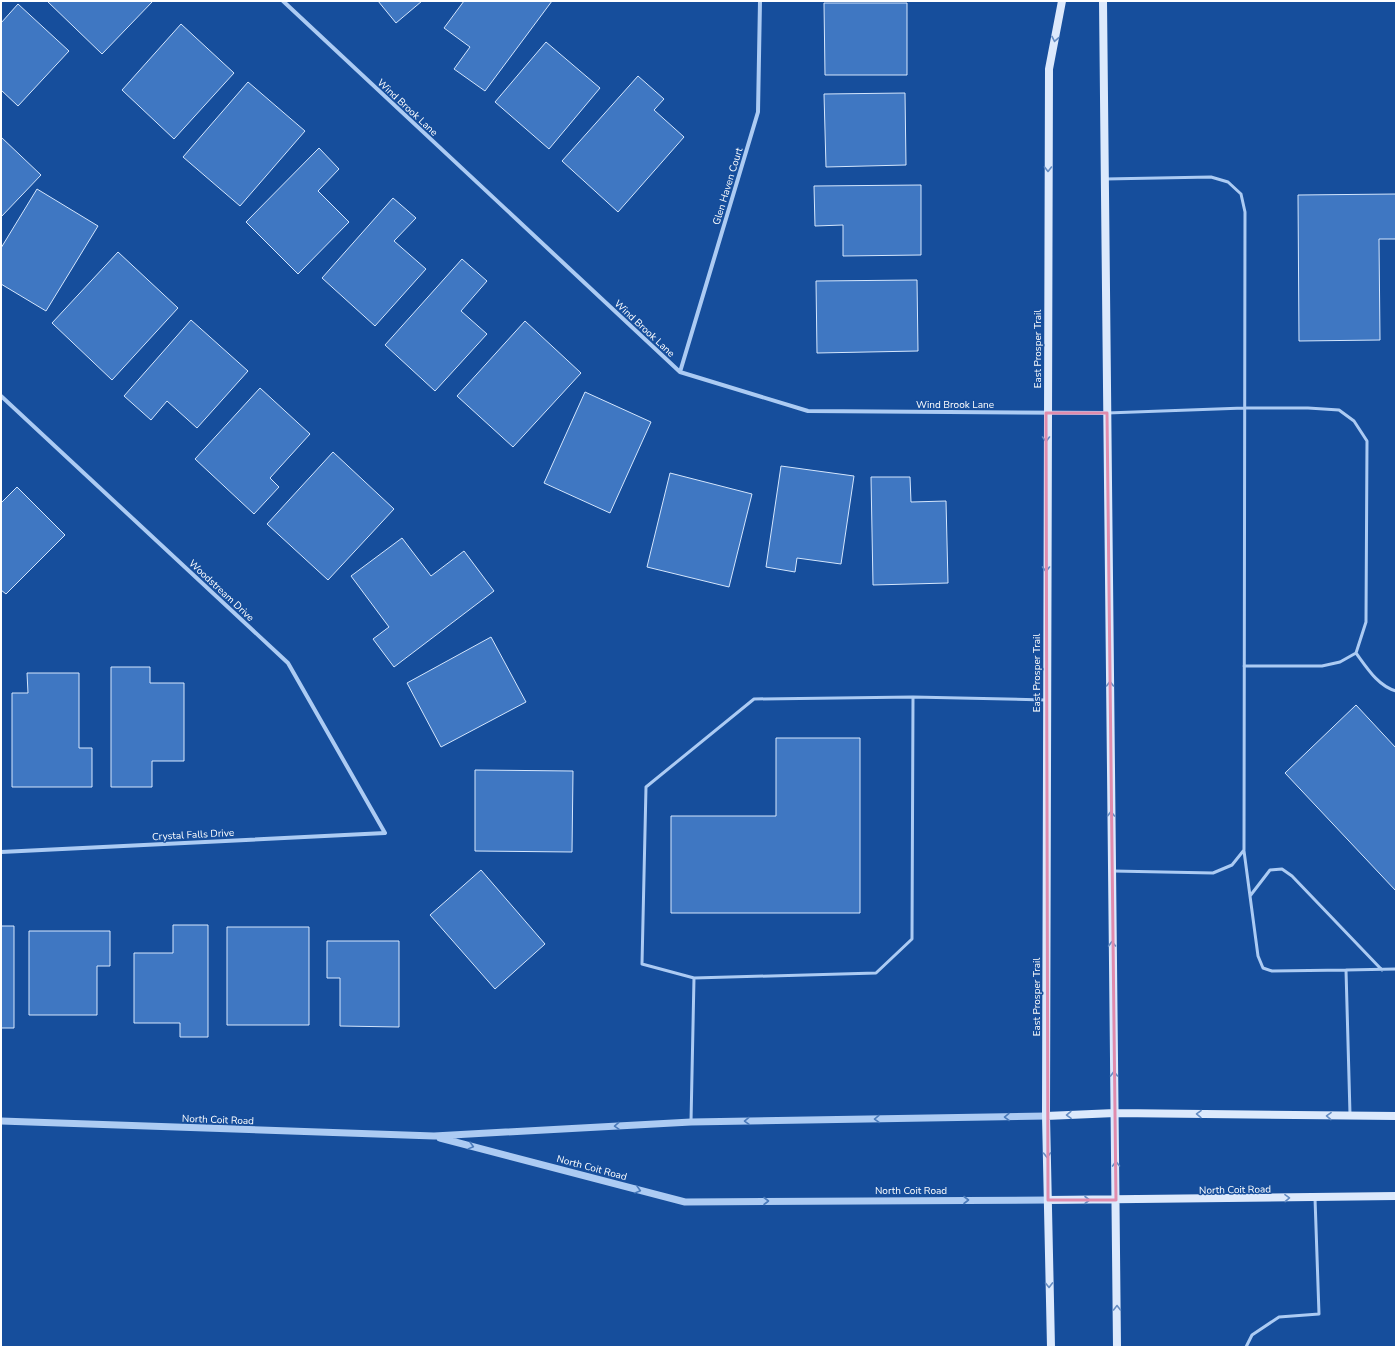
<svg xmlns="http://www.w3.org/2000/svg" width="1397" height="1348" font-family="'Nunito Sans',sans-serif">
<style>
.building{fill:#3f77c2;stroke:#d4e6fd}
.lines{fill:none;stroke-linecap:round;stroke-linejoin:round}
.service{stroke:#accbf3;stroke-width:3}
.minor{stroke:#accbf3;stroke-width:4}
.tertiary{stroke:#accbf3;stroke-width:7}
.secondary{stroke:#dce9fc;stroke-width:8}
.oneway{stroke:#658cc2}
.oneway2{stroke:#4a7aba}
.marked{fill:none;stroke:#e08cad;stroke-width:3;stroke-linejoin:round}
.labels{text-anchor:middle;stroke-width:3;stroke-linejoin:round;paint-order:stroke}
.street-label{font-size:10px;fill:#fff;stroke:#164e9c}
</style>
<rect width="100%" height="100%" fill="#164e9c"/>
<path class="building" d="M47,1H153L102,54Z
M378,1H422L396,23Z
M464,1H552L485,91L454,69L470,47L444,28Z
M824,3H907V75H825Z
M18,4L69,51L18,106L1,90V23Z
M181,24L234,73L174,139L122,90Z
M546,42L600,88L549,149L495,102Z
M638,76L664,99L654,110L684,137L618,212L562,161Z
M248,82L305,131L240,206L183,157Z
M905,93L906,165L826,167L824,94Z
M1,137L41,175L1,217Z
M319,148L339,169L318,191L349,222L298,274L246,222Z
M921,185V255L843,256V225L815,226L814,186Z
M37,189L98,226L46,311L1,284V248Z
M1396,194V239H1379L1380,340L1299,341L1298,195Z
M393,198L416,218L394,241L426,269L375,326L322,278Z
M118,252L178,308L112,380L52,323Z
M462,259L487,281L461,311L487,334L435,391L385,345Z
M917,280L918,351L817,353L816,281Z
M191,320L248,371L197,428L167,401L151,420L124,396Z
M525,321L581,373L513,447L457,396Z
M260,388L310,434L270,478L279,487L254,514L195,459Z
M585,392L651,422L610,513L544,483Z
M333,452L394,509L328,580L267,524Z
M781,466L854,476L841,564L797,558L795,572L766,567Z
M670,473L752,494L729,587L647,567Z
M871,477H910L911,502L946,501L948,583L873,585Z
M17,487L65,535L6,594L1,590V503Z
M402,538L431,576L464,551L494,591L394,667L373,639L389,627L351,576Z
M491,637L526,702L441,747L407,683Z
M111,667H150V683H184V761H152V787H111Z
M27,673H79V748H92V787H12V693H28Z
M1356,705L1396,748V891L1285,773Z
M776,738H860V913H671V816H776Z
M475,770L573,771L572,852L475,851Z
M481,870L545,944L495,989L430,915Z
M173,925H208V1037H180V1023H134V953H173Z
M1,926H14V1028H1Z
M227,927H309V1025H227Z
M29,931H110V966H97V1015H29Z
M327,941H399V1027L340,1026V978H327Z"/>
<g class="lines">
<path class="service" d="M1105,179L1211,177L1228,182L1241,194L1245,212L1244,850L1232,865L1213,873L1113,871
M1107,413L1244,408H1308L1339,410L1354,421L1367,441L1366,622L1356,653L1340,662L1322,666H1244
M1356,653C1367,668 1378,686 1396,691
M1244,851L1258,956L1263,968L1272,971L1346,970L1350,1114
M1250,896L1270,870L1282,869L1292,876L1382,970
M1346,970L1396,969
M694,978L876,973L912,939L913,697
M691,1122L694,978L642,964L646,787L754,699L913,697L1046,700
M1246,1347L1252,1335L1279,1317L1319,1314L1315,1198"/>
<path class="minor" d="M283,1L680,372L808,411L1107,413
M680,372L758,112L760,1
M1,396L288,663L385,833L1,852"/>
<path class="tertiary" d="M1,1121L434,1136L691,1122L1046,1116
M440,1138L685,1202L1048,1200"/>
<path class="secondary" d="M1103,1L1117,1347
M1046,1116L1115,1113L1396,1116
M1048,1200L1396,1196
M1051,1347L1046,1116L1049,69L1062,1"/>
</g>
<defs><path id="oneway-chevron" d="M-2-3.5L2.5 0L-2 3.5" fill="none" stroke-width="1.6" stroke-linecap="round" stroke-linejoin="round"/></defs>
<g class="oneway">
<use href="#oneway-chevron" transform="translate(1055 39) rotate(101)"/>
<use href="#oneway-chevron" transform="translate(1048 169) rotate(90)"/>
<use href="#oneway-chevron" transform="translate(1046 439) rotate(90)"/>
<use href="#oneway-chevron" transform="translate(1046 569) rotate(90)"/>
<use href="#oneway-chevron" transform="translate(1110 684) rotate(-90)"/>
<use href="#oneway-chevron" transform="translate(1111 814) rotate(-90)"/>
<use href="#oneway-chevron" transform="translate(1112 944) rotate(-91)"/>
<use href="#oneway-chevron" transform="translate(1114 1074) rotate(-91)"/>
<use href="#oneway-chevron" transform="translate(1199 1114) rotate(-179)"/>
<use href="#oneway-chevron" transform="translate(1069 1115) rotate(178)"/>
<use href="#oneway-chevron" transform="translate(1329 1116) rotate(-179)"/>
<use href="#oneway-chevron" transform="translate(1047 1155) rotate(89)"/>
<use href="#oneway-chevron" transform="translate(1116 1164) rotate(-91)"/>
<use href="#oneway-chevron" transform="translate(1287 1198) rotate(-1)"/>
<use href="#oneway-chevron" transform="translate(1087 1200)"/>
<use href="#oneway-chevron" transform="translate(1049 1285) rotate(89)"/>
<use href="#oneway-chevron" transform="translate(1117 1308) rotate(-90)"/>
</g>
<g class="oneway2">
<use href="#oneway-chevron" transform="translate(1007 1117) rotate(179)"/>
<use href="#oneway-chevron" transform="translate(877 1119) rotate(179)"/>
<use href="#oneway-chevron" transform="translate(747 1121) rotate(179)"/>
<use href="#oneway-chevron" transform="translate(617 1126) rotate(177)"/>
<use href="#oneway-chevron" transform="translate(471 1146) rotate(15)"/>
<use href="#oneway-chevron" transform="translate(638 1190) rotate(15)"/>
<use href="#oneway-chevron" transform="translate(966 1200)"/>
<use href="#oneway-chevron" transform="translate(766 1201)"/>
</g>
<path class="marked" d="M1046,413H1107L1116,1200H1048Z"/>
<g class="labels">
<g class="street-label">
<text transform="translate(408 107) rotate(43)" y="4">Wind Brook Lane</text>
<text transform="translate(727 186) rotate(-73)" y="4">Glen Haven Court</text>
<text transform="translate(645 328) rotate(43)" y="4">Wind Brook Lane</text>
<text transform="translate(1037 349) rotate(-90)" y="4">East Prosper Trail</text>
<text x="955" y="408">Wind Brook Lane</text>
<text transform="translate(222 590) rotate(43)" y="4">Woodstream Drive</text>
<text transform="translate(1036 673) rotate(-90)" y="4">East Prosper Trail</text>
<text transform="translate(193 834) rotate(-3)" y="4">Crystal Falls Drive</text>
<text transform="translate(1036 997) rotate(-90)" y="4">East Prosper Trail</text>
<text transform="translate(218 1119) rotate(2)" y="4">North Coit Road</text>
<text transform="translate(592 1167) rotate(15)" y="4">North Coit Road</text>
<text transform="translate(1235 1189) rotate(-1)" y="4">North Coit Road</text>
<text x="911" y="1194">North Coit Road</text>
</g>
</g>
<rect width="1397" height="1348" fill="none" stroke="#ffffff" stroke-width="4"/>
</svg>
